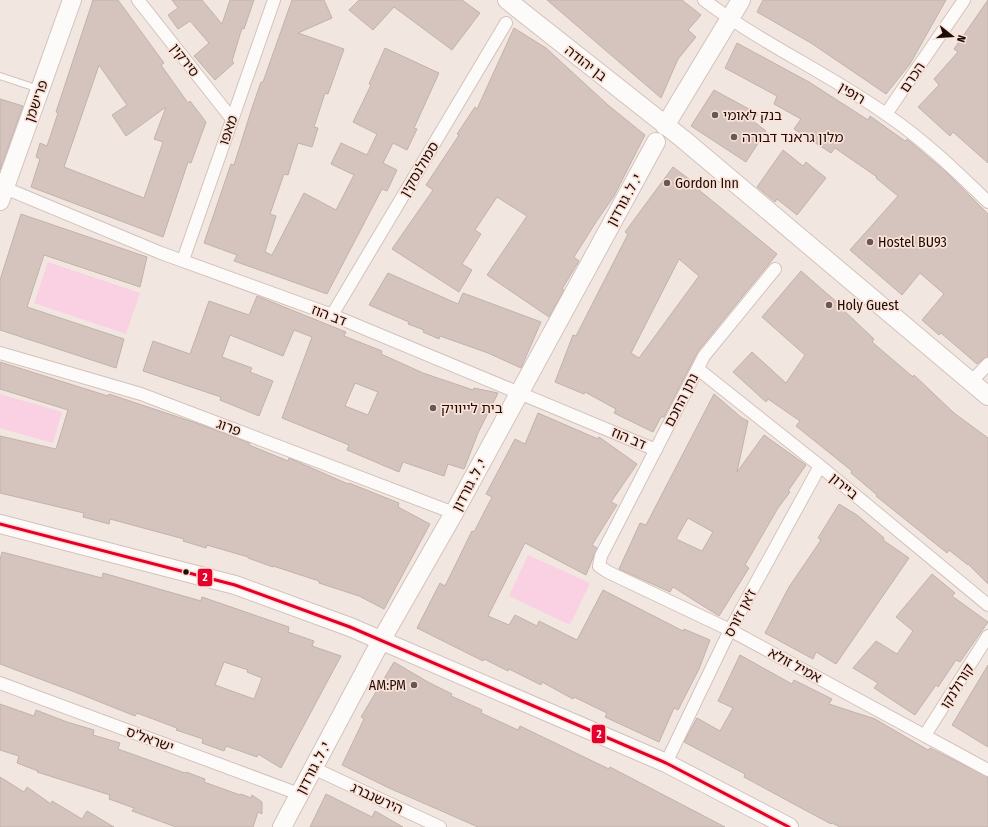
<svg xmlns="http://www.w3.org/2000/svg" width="988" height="827" font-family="'Fira Sans Condensed','Noto Sans Hebrew',sans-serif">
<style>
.green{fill:#f9d1e3}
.building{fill:#d4c4bd;stroke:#c2b2ab;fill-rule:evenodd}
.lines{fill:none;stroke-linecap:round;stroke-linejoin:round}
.lane-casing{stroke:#d3c2bb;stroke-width:8}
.street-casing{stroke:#d3c2bb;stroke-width:14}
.secondary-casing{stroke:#d3c2bb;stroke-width:20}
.lane{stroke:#fdfbfa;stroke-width:6}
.street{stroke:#fdfbfa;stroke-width:12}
.secondary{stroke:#fdfbfa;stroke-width:18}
.bus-1-casing{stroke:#fae2d8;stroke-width:6}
.bus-1{stroke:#e4002b;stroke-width:3}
.poi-dot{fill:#695852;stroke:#fae2d8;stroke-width:1.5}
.bus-dot{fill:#1f0b05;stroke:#fae2d8;stroke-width:1.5}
.labels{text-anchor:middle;stroke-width:3.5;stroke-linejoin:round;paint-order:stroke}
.street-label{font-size:14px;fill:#1f0b05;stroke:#fae2d8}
.poi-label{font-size:14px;fill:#1f0b05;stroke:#fae2d8;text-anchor:start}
.line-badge{stroke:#fae2d8;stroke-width:1.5}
.badge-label{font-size:11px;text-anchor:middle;font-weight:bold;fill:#fff}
</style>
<rect width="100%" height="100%" fill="#f2e6e0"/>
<path class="green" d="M48,262L140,293L126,334L34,303Z
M0,394L62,412L53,443L0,428Z
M528,555L590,583L570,625L509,596Z"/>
<path class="building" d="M93,0H118L164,63L161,65L188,103L190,101L206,122L191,163L188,162L163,237L31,187L40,159L36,157L40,143L47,146L58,113L56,112ZM99,65L127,105L112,115L126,136L166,107L154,139L163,142L144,198L64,167Z
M172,0H202L222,24L230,0H254L244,29L242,28L232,61L234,63L215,80L194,56L209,43L190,21L178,29L168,15L178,8Z
M292,0H324L332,18L298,33L344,49L328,94L325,93L314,127L318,128L312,147L298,143L288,175L284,174L270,214L276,216L265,252L272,255L304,193L336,210L354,175L331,164L341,143L367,155L377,134L353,122L371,85L369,84L385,48L439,73L414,128L417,129L407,150L393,143L383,163L397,170L387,191L382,189L327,294L234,261L237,255L204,243L231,164L234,165L252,108L261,82H263Z
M359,0H462L480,13L452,50L394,7L373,30L349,10Z
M547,0H682L701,15L688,30L696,37L678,59L661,98Z
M763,0H946L910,64L886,94L811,43L757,12Z
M988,0V163L953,132L950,136L918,107L939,85L934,79L958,52L954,49Z
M514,28L546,48L608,105L645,135L614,196L598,219L574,257L579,261L562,289L564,290L549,317L487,275L527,216L497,197L475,230L481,234L462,264L472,270L459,292L392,249L433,190L426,185L459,135L457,134L475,107L477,109Z
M737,43L809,82L868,120L870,116L905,141L907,139L947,173L988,214V357L983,359L977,364L941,333L939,335L922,320L944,294L920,273L902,295L850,250L898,196L876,178L877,177L835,148L831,153L794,129L801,119L774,104L777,96L725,68Z
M714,90L758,114L753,121L766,131L746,162L691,126Z
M0,99L23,106L0,170Z
M783,150L803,166L806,162L826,178L797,215L777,199L775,202L757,187Z
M673,167L701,188L699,190L777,254L698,351L664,417H661L653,432L614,413L616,409L585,392L584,394L555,382L573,335L576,336L628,234L625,232ZM679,259L699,276L639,358L631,353Z
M21,214L147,257L140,287L44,255L27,307L124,339L116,368L0,330V280Z
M801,271L839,304L838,305L874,339L872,342L913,377L914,375L954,413L988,438V584L968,564V565L949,550L947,553L876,496L877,495L851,473L852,471L796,426L800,421L768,399L766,402L733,372L752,352L786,383L805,355L762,317Z
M388,273L458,304L463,293L541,322L521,368L488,353L440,336L439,339L423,332L424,330L408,324L409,322L369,305Z
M257,296L346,332L344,336L382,351L381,354L423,373L473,390L474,388L498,393L478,433L464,469L448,464L444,476L403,462L399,472L347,450L349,445L282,418L312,337L294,330L283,356L230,335L222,357L252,368L250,372L273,381L259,416L220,400L221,397L143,371L153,341L190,354L209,301L249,315ZM355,383L378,392L368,415L345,406Z
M0,362L108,396L109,394L196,423L250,443L249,445L288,461L289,458L348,484L349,483L399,503L398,507L430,524L384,609L359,596L319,583V581L273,566V567L248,558V557L207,545L206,548L183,541L184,539L110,519L109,524L83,517L84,513L0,493V436L56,449L68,410L0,389Z
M714,394L742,418L748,421L737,472L764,435L806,465L788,491L790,492L778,508L745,565L749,568L719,616L673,587L670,592L619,569L640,523L646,525ZM688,518L713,532L702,551L676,539Z
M538,413L598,439L599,437L637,464L611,502L617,505L592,545L597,548L586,575L525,543L488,616L509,625L515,615L537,626L539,621L577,640L603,590L683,631L684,629L710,640L699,669L678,710L674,708L659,742L605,717L607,713L574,697L573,699L542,682L541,685L509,669L508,671L484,659L483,661L417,628L440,583L445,586L472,531L474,532L492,497L486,494L515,439L525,444Z
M839,504L857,515L884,538L883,540L909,558L836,664L816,652L813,659L765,633L789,587L821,540L818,538Z
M2,552L102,578L103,573L201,601L202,597L289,627L288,632L314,641L312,646L341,656L281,768L258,754L257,757L226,746L224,751L202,743L203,739L176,730L177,728L137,713L135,716L80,694L0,664V560ZM224,662L248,670L247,672L262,678L254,699L215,685Z
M932,574L955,593L952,596L988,622L960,662L956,660L938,687L936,685L915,715L874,688L878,683L853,668L876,641L897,654L913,631L896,617Z
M740,655L792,684L794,680L832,699L829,704L875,719L928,750L930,748L988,777V827H840L832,823L831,824L790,802L744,777L745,774L684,742L697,718L720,731L733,708L718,701Z
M394,662L428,682L452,694L451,696L482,710L481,713L518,730L520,726L609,769L610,767L725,827H478L389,788L342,765L364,719L361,717Z
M988,665V747L952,725Z
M0,704L34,716L36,710L67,722L94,730L93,735L120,743L118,749L185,773L186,772L205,779L204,782L240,795L241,794L251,798L252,795L262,802V814L258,812L253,827H176L132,811L134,808L109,799L110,795L37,772L38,771L17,763L19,756L0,750Z
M0,777L24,792L27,787L51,804L52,801L82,819L87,811L114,827H0Z
M326,794L372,817L375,811L403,827H310Z"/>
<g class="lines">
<g class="lane-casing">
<path id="lane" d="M0,76L39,89"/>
</g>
<g class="street-casing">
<path id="street" d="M138,0L232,119
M704,0C762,44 828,73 887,115C924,140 956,171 988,202
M886,114L964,0
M0,186L161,253L332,315L656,450
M183,260L274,0
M775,269L704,356L601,556L599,566L608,572L730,630L988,770
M332,315L506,23
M0,353L141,394L454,513
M698,369L820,466L988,605
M971,382L988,364
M0,683L299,794
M925,735L988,636
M666,763L730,630L820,466
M313,768L440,827"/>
</g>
<g class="secondary-casing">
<path id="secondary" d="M507,0L683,139L988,396
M665,126L741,0
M0,201L72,0
M0,524L235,585L350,627L666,763L789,827
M282,827L382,639L454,513L656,142"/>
</g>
<use href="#lane" class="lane"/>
<use href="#street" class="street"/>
<use href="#secondary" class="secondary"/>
<g class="bus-1-casing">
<path id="bus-1" d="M0,524L235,585L350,627L666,763L789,827"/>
</g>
<use href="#bus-1" class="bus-1"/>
</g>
<g class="poi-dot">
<circle cx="715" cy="115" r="4"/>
<circle cx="734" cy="137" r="4"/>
<circle cx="667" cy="183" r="4"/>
<circle cx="870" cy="242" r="4"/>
<circle cx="829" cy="305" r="4"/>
<circle cx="433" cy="408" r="4"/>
<circle cx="414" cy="685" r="4"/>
</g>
<circle class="bus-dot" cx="186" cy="572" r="3.5"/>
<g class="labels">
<g class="street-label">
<text transform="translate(185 60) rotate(52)" y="5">סירקין</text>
<text transform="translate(586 63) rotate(38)" y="5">בן יהודה</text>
<text transform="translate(912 77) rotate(-56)" y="5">הכרם</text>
<text transform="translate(852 93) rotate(31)" y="5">רופין</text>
<text transform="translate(36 101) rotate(-70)" y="5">פרישמן</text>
<text transform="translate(228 130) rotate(-71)" y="5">מאפו</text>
<text transform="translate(419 169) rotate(-59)" y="5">סמולנסקין</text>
<text transform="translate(624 200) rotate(-61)" y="5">י. ל. גורדון</text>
<text transform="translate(329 315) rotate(21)" y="5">דב הוז</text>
<text transform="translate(681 400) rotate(-63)" y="5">נתן החכם</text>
<text transform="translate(229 427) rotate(21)" y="5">פרוג</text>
<text transform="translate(629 438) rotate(23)" y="5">דב הוז</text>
<text transform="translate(469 485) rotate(-62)" y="5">י. ל. גורדון</text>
<text transform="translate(844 486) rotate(40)" y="5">ביירון</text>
<text transform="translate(740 613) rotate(-62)" y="5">ז'אן ז'ורס</text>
<text transform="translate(795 665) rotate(28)" y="5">אמיל זולא</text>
<text transform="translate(957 686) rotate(-58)" y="5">קורולנקו</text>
<text transform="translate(150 739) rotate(20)" y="5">ישראל'ס</text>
<text transform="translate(313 768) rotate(-62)" y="5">י. ל. גורדון</text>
<text transform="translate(377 798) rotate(25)" y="5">הירשנברג</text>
</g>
<g class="poi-label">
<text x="723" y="120">בנק לאומי</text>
<text x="742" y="142">מלון גראנד דבורה</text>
<text x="675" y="188">Gordon Inn</text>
<text x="878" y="247">Hostel BU93</text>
<text x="837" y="310">Holy Guest</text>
<text x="441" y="413">בית לייוויק</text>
<text x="406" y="690" text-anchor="end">AM:PM</text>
</g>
</g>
<g class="line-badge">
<rect x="197" y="568" width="16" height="19" rx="4" fill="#e4002b"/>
<rect x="591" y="724" width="15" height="20" rx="4" fill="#e4002b"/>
</g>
<g class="badge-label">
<text x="205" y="581">2</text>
<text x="599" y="738">2</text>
</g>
<g transform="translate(952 36) rotate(107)" stroke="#fae2d8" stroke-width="3" paint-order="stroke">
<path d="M0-3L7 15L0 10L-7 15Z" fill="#1f0b05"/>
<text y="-6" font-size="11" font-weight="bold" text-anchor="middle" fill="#1f0b05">N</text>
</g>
</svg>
